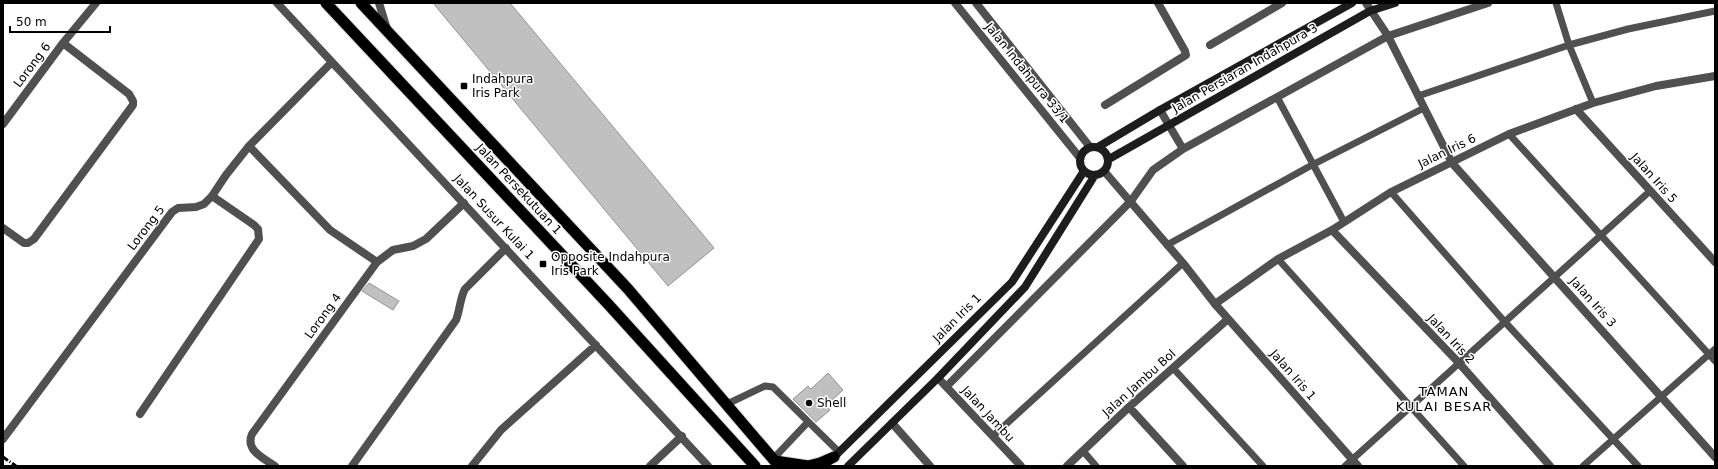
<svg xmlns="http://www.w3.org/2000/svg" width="1718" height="469" font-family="'DejaVu Sans',sans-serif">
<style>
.building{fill:#c0c0c0;stroke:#949494}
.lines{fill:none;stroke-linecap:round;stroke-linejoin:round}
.trunk-casing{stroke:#dbdbdb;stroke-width:13}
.service{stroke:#505050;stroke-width:7}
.minor{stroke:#505050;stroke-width:8}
.tertiary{stroke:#505050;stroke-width:8}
.secondary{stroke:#1d1d1d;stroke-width:8}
.trunk{stroke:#000;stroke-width:11}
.rail{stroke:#000;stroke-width:3;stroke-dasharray:6 2 1 2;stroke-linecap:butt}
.poi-dot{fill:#000;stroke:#fff;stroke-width:1.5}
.labels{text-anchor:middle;stroke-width:3;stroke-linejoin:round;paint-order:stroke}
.street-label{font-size:12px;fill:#000;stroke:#fff}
.poi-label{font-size:12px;fill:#000;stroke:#fff;text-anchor:start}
.neighbourhood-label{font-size:13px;letter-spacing:1px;fill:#000;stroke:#fff}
</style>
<rect width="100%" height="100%" fill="#fff"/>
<path class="building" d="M433,3H510L714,248L668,286Z
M369,283L399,301L393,310L362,291Z
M828,373L843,390L826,406L830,410L816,422L793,399L808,386L811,389Z"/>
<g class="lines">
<g class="trunk-casing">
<path id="trunk" d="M326,3L608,304L755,466
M361,3L628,289L779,466
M775,461L808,466
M808,466L820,463L834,457"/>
</g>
<path class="service" d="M1556,3L1569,45L1593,103
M1418,96L1569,45L1628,29L1715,11
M1277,97L1344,222
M1509,134L1715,361
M1391,192L1504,321L1638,466
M1167,245L1312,165L1424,108
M1278,259L1464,466
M1173,368L1263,466
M725,405L765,386L773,387L839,452
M993,436L1183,263
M1083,451L1096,466
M773,459L808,422
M1345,466L1650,191
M1583,466L1715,349"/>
<path class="minor" d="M277,3L708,466
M1366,3L1388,36L1452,163L1715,457
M1210,45L1282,3
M1105,105L1186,55L1185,51L1158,3
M1576,109L1715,262
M1160,110L1183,149
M3,124L63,43L96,3
M249,146L330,230L377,262
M3,228L24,243H28L34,239L133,105V101L129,94L63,43
M1332,230L1459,363L1550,466
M1215,304L1278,259L1332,230L1391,192L1509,134L1593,103L1656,86L1715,76
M938,378L1021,466
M947,386L1131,201L1153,170L1183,149L1388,36L1488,3
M1129,407L1183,466
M140,414L259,239L258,229L254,225L212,196
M892,423L930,466
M3,439L172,212L178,208L196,207L204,204L212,196L226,175L249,146L332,62
M275,466C263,458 245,450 252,434L377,262L393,250L413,246L426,239L464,203
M352,466L456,320C460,310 460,298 465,289L506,248
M472,466L501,430L596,345
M650,466L682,436
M1067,466L1129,407L1228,319"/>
<path class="tertiary" d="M379,3L387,29
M955,3L1080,158
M976,3L1090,147
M1104,171L1183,263L1215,304L1358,466"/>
<path class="secondary" d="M1080 161a14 14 0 1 1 28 0a14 14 0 1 1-28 0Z
M1098,147L1160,110L1352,3
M1109,159L1370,11L1395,3
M830,461L1012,282L1084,171
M848,466L938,378L1025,287L1095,175"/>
<use href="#trunk" class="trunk"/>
<path class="rail" d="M3,457L16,466"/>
</g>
<g class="poi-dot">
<rect x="460" y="82" width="8" height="8" rx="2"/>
<rect x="539" y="260" width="8" height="8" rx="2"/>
<circle cx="809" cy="403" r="4"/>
</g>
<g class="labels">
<g class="street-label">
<text transform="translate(32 65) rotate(-53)" y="4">Lorong 6</text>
<text transform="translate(1245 68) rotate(-30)" y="4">Jalan Persiaran Indahpura 3</text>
<text transform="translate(1027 73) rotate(51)" y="4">Jalan Indahpura 33/1</text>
<text transform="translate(1447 151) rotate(-26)" y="4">Jalan Iris 6</text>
<text transform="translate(1654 178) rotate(48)" y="4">Jalan Iris 5</text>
<text transform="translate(519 189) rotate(47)" y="4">Jalan Persekutuan 1</text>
<text transform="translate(494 217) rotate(47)" y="4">Jalan Susur Kulai 1</text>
<text transform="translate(146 228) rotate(-53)" y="4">Lorong 5</text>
<text transform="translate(1593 302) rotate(48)" y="4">Jalan Iris 3</text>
<text transform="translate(323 316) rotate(-54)" y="4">Lorong 4</text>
<text transform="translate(957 318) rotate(-45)" y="4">Jalan Iris 1</text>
<text transform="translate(1451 339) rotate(47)" y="4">Jalan Iris 2</text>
<text transform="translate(1293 375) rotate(49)" y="4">Jalan Iris 1</text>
<text transform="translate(1139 383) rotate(-42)" y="4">Jalan Jambu Bol</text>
<text transform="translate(988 414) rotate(47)" y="4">Jalan Jambu</text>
</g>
<g class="poi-label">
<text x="472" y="83">Indahpura<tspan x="472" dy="14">Iris Park</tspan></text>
<text x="551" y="261">Opposite Indahpura<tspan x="551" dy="14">Iris Park</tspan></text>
<text x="817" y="407">Shell</text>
</g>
<g class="neighbourhood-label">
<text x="1444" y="396">TAMAN<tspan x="1444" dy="15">KULAI BESAR</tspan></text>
</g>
</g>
<rect width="1718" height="469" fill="none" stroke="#000000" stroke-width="8"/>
<path d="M10 26v6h100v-6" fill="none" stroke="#000000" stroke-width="2"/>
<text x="16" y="26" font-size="12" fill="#000000" stroke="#ffffff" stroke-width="3" paint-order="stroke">50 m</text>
</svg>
